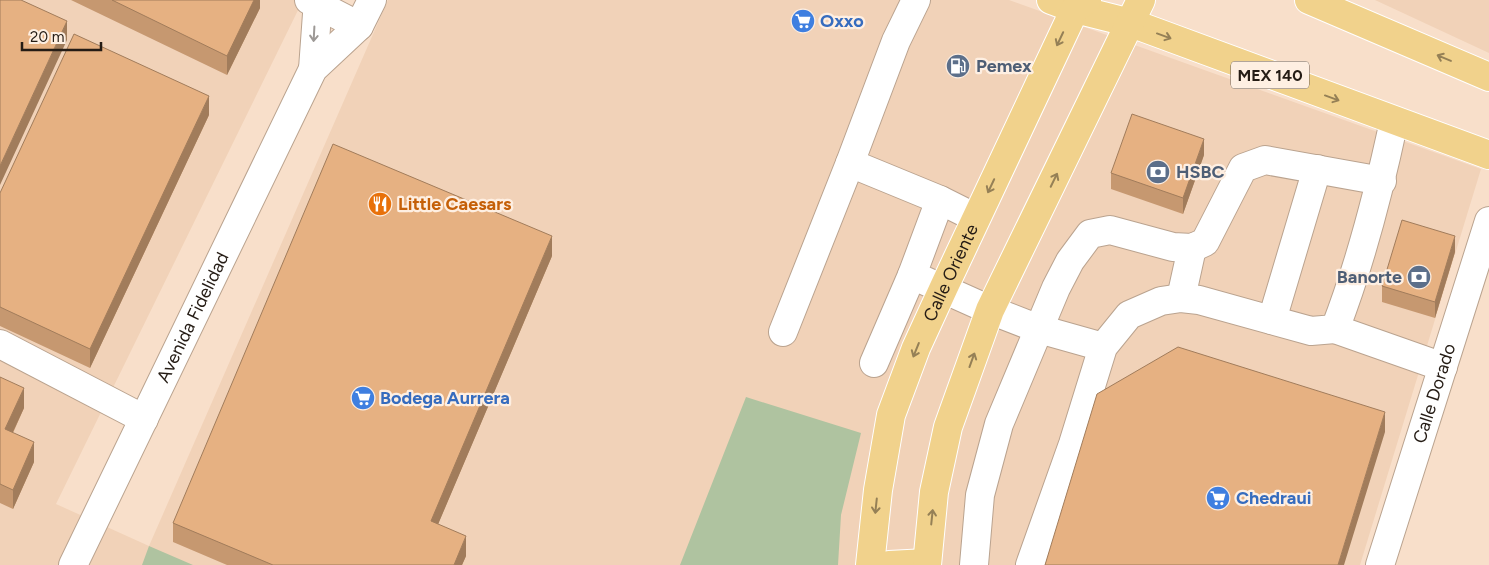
<svg xmlns="http://www.w3.org/2000/svg" width="1489" height="565" font-family="Figtree,sans-serif">
<style>
.built{fill:#f1d2b8}
.green{fill:#afc3a0}
.lines{fill:none;stroke-linecap:round;stroke-linejoin:round}
.minor-casing{stroke:#baa38f;stroke-width:30}
.major-casing{stroke:#fff;stroke-width:30}
.minor{stroke:#fff;stroke-width:28}
.major{stroke:#f1d28c;stroke-width:28}
.wall{fill:#c69870}
.shaded-wall{fill:#a17c5b}
.building{fill:#e6b182;stroke:#a17c5b}
.oneway{stroke:#9d9996}
.oneway2{stroke:#958056}
.labels{text-anchor:middle;stroke-width:4.5;stroke-linejoin:round;paint-order:stroke}
.shield{fill:#feefe2;stroke:#665b52;stroke-width:1}
.shield-label{font-size:16px;font-weight:bold;fill:#251c15}
.shop-label{font-size:18px;font-weight:bold;fill:#366cbe;stroke:#feefe2;text-anchor:start}
.service-label{font-size:18px;font-weight:bold;fill:#4e5e75;stroke:#feefe2;text-anchor:start}
.food-label{font-size:18px;font-weight:bold;fill:#c56008;stroke:#feefe2;text-anchor:start}
.street-label{font-size:18px;fill:#251c15;stroke:#feefe2}
</style>
<rect width="100%" height="100%" fill="#f8dfca"/>
<path class="built" d="M0,0H303L56,504L149,546L388,0H1009L1481,169L1360,565H0Z
M1375,0H1489V53Z"/>
<path class="green" d="M746,397L861,433L841,515L838,565H680Z
M149,546L193,565H142Z"/>
<g class="lines">
<g class="minor-casing">
<g id="minor">
<path d="M309,0L359,26"/>
<path d="M916,0L896,41L850,163L940,200L976,218"/>
<path d="M313,69L318,0"/>
<path d="M940,200L912,275L990,310L1039,329L1103,347"/>
<path d="M1181,298L1192,248"/>
<path d="M1272,320L1317,169"/>
<path d="M1335,329L1443,367"/>
<path d="M783,332L850,163"/>
<path d="M0,344L144,419"/>
<path d="M874,363L912,275"/>
<path id="s1" d="M73,565L313,69L359,26L372,0"/>
<path d="M974,565L980,495L999,424L1056,288L1070,261L1090,234L1110,230L1173,247L1192,248L1205,242L1243,168L1265,160L1382,181"/>
<path d="M1030,565L1073,444L1103,347L1129,315L1161,301L1181,298L1199,300L1311,331L1335,329C1361,262 1379,191 1394,121"/>
<path id="s2" d="M1380,565L1489,221"/>
</g>
</g>
<g class="major-casing">
<g id="major">
<path d="M1051,0L1075,9L1131,23L1489,155"/>
<path d="M1309,0L1489,77"/>
<path id="s3" d="M870,565L878,490L891,415L916,348L944,287L1075,9L1087,0"/>
<path d="M889,565L927,563"/>
<path d="M927,565L934,492L948,427L990,310L1141,0"/>
</g>
</g>
<use href="#minor" class="minor"/>
<use href="#major" class="major"/>
</g>
<path class="wall" d="M71,0H260V8L227,75Z
M209,115L90,368L0,326V193Z
M1204,155L1183,214L1111,189V173Z
M1455,252L1435,318L1382,302V286Z
M552,256L438,524L466,556L462,565H227L173,542V523Z
M0,377L24,408L13,433L34,462L13,509L0,503Z"/>
<path class="shaded-wall" d="M254,0H260V8L227,75V56Z
M67,21V40L0,185V166Z
M209,96V115L90,368V349Z
M1204,139V155L1183,214V198Z
M552,236V256L431,541V521Z
M1455,236V252L1435,318V302Z
M24,388V408L5,449V429Z
M1385,412V432L1344,565H1338Z
M34,442V462L13,509V490Z
M466,536V556L462,565H454Z"/>
<path class="building" d="M0,0H21L67,21L0,166Z
M112,0H254L227,56Z
M74,34L209,96L90,349L0,307V193Z
M1132,114L1204,139L1183,198L1111,173Z
M333,144L552,236L431,521L466,536L454,565H273L173,523Z
M1402,220L1455,236L1435,302L1382,286Z
M1178,347L1385,412L1338,565H1045L1097,394Z
M0,377L24,388L5,429L34,442L13,490L0,484Z"/>
<defs><path id="oneway-shaft" d="M-6 0H5M1.5-3L5.5 0L1.5 3" fill="none" stroke-width="1.6" stroke-linecap="round" stroke-linejoin="round" transform="scale(1.25)"/></defs>
<use class="oneway" href="#oneway-shaft" transform="translate(314 34) rotate(93)"/>
<g class="oneway2">
<use href="#oneway-shaft" transform="translate(1164 36) rotate(20)"/>
<use href="#oneway-shaft" transform="translate(1060 39) rotate(115)"/>
<use href="#oneway-shaft" transform="translate(1444 58) rotate(-157)"/>
<use href="#oneway-shaft" transform="translate(1332 98) rotate(20)"/>
<use href="#oneway-shaft" transform="translate(1054 180) rotate(-64)"/>
<use href="#oneway-shaft" transform="translate(991 186) rotate(115)"/>
<use href="#oneway-shaft" transform="translate(916 350) rotate(112)"/>
<use href="#oneway-shaft" transform="translate(972 360) rotate(-70)"/>
<use href="#oneway-shaft" transform="translate(876 506) rotate(96)"/>
<use href="#oneway-shaft" transform="translate(932 517) rotate(-84)"/>
</g>
<defs>
<g id="supermarket-disc" transform="scale(1.25)"><circle r="9.5" fill="#3f7fe0" stroke="#feefe2"/><path d="M-6-5.5h2.5l.6 2H6L4.5 2H-2.5L-4.4-4H-6ZM-1.5 3.2a1.3 1.3 0 1 0 .1 0ZM3 3.2a1.3 1.3 0 1 0 .1 0Z" fill="#fff"/></g>
<g id="fuel-disc" transform="scale(1.25)"><circle r="9.5" fill="#5c6f8a" stroke="#feefe2"/><path d="M-5.5-6h7V0h2V4h1.3V-2.5L3-4.5l.8-.8L6-3V5H2.5V1h-1V6h-7ZM-4.2-4.7v3.2H.2V-4.7Z" fill="#fff"/></g>
<g id="bank-disc" transform="scale(1.25)"><circle r="9.5" fill="#5c6f8a" stroke="#feefe2"/><path d="M-6-4H6V4H-6ZM0-2.3a2.3 2.3 0 1 0 0 4.6a2.3 2.3 0 1 0 0-4.6Z" fill="#fff"/></g>
<g id="restaurant-disc" transform="scale(1.25)"><circle r="9.5" fill="#e8710a" stroke="#feefe2"/><path d="M-5-6h1v4h1v-4h1v4h1v-4h1v5L-1.5 .5V6h-2V.5L-5-1ZM5-6V6H3V1.5H1.5Q1.5-4 5-6Z" fill="#fff"/></g>
</defs>
<g fill-rule="evenodd">
<use href="#supermarket-disc" x="803" y="21"/>
<use href="#fuel-disc" x="958" y="66"/>
<use href="#bank-disc" x="1158" y="172"/>
<use href="#restaurant-disc" x="380" y="204"/>
<use href="#bank-disc" x="1419" y="277"/>
<use href="#supermarket-disc" x="363" y="398"/>
<use href="#supermarket-disc" x="1218" y="498"/>
</g>
<g class="labels">
<rect class="shield" x="1231" y="61.5" width="78" height="27" rx="4"/>
<g class="shield-label">
<text x="1270" y="81">MEX 140</text>
</g>
<g class="shop-label">
<text x="820" y="27">Oxxo</text>
<text x="380" y="404">Bodega Aurrera</text>
<text x="1236" y="504">Chedraui</text>
</g>
<g class="service-label">
<text x="976" y="72">Pemex</text>
<text x="1176" y="178">HSBC</text>
<text x="1402" y="283" text-anchor="end">Banorte</text>
</g>
<g class="food-label">
<text x="398" y="210">Little Caesars</text>
</g>
<g class="street-label">
<text dy="6" stroke="none"><textPath href="#s3" startOffset="306">Calle Oriente</textPath></text>
<text dy="6" stroke="none"><textPath href="#s1" startOffset="275">Avenida Fidelidad</textPath></text>
<text dy="6" stroke="none"><textPath href="#s2" startOffset="180">Calle Dorado</textPath></text>
</g>
</g>
<path d="M22 42v8h79v-8" fill="none" stroke="#251c15" stroke-width="2.5"/>
<text x="30" y="42" font-size="15" fill="#251c15" stroke="#feefe2" stroke-width="4" paint-order="stroke">20 m</text>
</svg>
